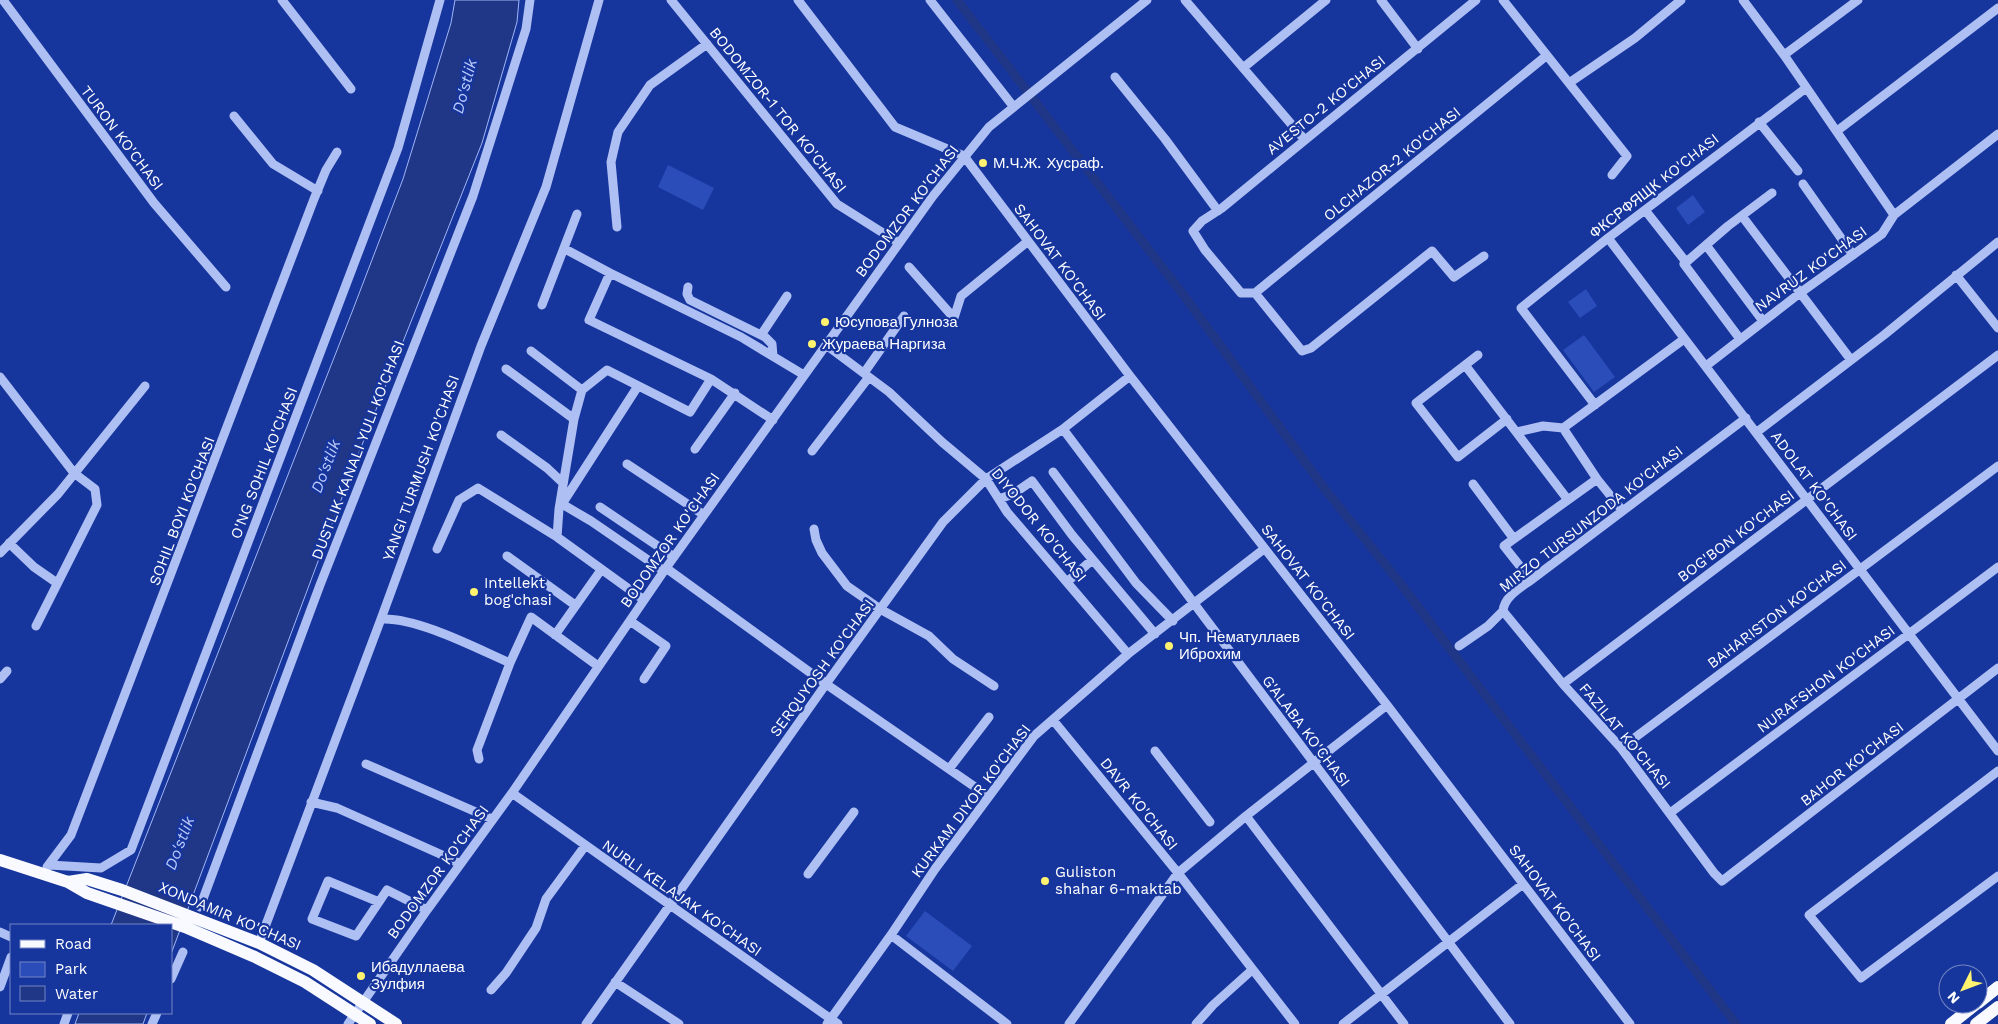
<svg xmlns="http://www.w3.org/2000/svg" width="1998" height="1024" font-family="'Work Sans',sans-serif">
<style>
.green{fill:#2a4dba}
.water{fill:#203687;stroke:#a0b6f5}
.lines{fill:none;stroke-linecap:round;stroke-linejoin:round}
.canal{stroke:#203687;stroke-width:9}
.minor{stroke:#aebff3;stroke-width:9}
.major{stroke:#f9faff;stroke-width:12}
.poi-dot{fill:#fff36f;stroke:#16359d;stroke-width:2}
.labels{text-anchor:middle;stroke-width:4.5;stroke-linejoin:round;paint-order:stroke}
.street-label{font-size:15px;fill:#fff;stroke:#16359d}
.poi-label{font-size:15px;fill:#fff;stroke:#16359d;text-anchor:start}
.water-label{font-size:16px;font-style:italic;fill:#bacaf9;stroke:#16359d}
</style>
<rect width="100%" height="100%" fill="#16359d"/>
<path class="green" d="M668,165L714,188L703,210L658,187Z
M1693,195L1705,212L1688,225L1676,208Z
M1586,289L1597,306L1580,318L1568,302Z
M1584,335L1615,377L1594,392L1563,350Z
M925,911L972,946L953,971L906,936Z"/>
<path class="water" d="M455,0H519L517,22L482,143L356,460L171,954V925H111L352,312L403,179L451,23Z
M79,1013H147L143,1024H75Z"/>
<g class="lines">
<path class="canal" d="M957,0L1185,297L1324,488L1396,578L1736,1024"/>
<path class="minor" d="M3,0L154,203L226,287
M282,0L351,89
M671,0L837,204L899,243
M798,0L895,127L964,156L1130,376L1387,705L1630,1024
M930,0L1013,106
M1185,0L1304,139
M1381,0L1418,49
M1503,0L1627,156L1612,175
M1743,0L1784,55L1894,215
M1784,55L1858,0
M1243,68L1326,0
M1115,77L1165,139L1218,211
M1569,83L1635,38L1681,0
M234,116L273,164L318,191
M1759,122L1798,171
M1837,131L1998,8
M1803,184L1853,255
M1645,210L1686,262
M1742,216L1851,360
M617,227L611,162L618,132L650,85L707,44
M1608,238L1998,751
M1706,245L1763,321
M565,249L610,273L741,337L804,375
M909,267L954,318
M610,273L589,320L711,379
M1956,275L1998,328
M688,287L687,294L690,300L765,337L772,344L773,356
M1255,293H1241L1205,250L1193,231L1202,221L1222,208L1476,0
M1255,293L1546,56
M1255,293L1302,351L1311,348L1432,251L1454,277L1484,256
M542,305L577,214
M954,318L961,296L1027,242
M761,335L787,296
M1740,339L1684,264L1728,226L1772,193
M826,345L889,392L942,442L986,479L1007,512L1128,654
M531,351L582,390
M1478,355L1416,403L1458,457L1507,419
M1465,365L1568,500
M1706,366L1800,293L1882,234L1894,215L1998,134
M506,369L574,419
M864,373L904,316
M0,377L74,473L95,489L97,505L36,626
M1595,405L1521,308L1608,238L1806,88
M1563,428L1684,339
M1063,429L1510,1024
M1517,432L1543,426L1563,428L1597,479L1622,510
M1757,432L1884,335L1998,242
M501,435L547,468L563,483
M695,449L735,393
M812,451L869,377
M627,464L704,515
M1053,472L1136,583L1173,621
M1473,484L1514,539
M999,499L1013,494L1032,481L1072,535L1155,634
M562,504L638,386
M562,504L591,521L664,571
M600,507L674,557
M814,529L816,540L822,553L847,586L880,609L929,636L953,659L994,686
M557,537L559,509L574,419L582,390L607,370L690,412L711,379L773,420
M9,543L34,567L57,583
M437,549L459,500L478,488L557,537L644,600
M0,553L58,494L145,386
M507,556L575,605
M666,568L826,684L988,796
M1531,580L1504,546L1597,479
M1067,582L1092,560
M1503,611L1563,684L1621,748L1714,873L1722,881L1998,668
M381,619C417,617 476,648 510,663
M630,621L666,646L644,679
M555,635L601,570
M1459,646L1488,626L1503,611C1504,597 1520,588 1531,580L1746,418
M0,679L7,671
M1563,684L1998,355
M1053,720L1178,873L1295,1024
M1621,748L1998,466
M1155,751L1210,822
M479,759L477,750L510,663L531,617L598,666
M366,764L492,819
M949,769L989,717
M1998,771L1809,915L1861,978L1998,876
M512,793L838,1024
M311,802L337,808L440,854L460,864
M1670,813L1998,567
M1246,816L1404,1024
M49,865L101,868L131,850L398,148L440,0
M47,867L71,835L314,199L326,170L337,152
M808,874L854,812
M379,902L328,881L312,919L356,936L387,890L427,910
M200,907L320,585L473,196L526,29L530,0
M0,932L11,937
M891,935L1007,1024
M259,943L381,619L481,346L546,187L599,0
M171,979L183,952
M615,982L679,1024
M0,987L11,957
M491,990L506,973L536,928L546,899L585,846
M64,1024L68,1013
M152,1024L157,1013
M348,1024L427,910L512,793L666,568L933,196L989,127L1147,0
M586,1024L826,684L943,522L986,479L1063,429L1130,376
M827,1024L891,935L935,869L1034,736L1128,654L1264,549
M1069,1024L1178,873L1246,816L1387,705
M1196,1024L1213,1005L1252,970
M1343,1024L1523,884"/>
<path class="major" d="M0,860L68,882L87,893L185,927L255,957L305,982L370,1024
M68,882L87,879L122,890L259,943L313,970L396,1024
M1978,1003L1998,987
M1951,1024L1976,1004
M1976,1024L1998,1007"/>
</g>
<g class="poi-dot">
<circle cx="983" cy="163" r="5"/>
<circle cx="825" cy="322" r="5"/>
<circle cx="812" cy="344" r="5"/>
<circle cx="474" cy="592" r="5"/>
<circle cx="1169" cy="646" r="5"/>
<circle cx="1045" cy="881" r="5"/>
<circle cx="361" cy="976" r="5"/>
</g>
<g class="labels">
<g class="street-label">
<text transform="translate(1326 105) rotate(-39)" y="5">AVESTO-2 KO'CHASI</text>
<text transform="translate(778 110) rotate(51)" y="5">BODOMZOR-1 TOR KO'CHASI</text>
<text transform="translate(122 138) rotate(53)" y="5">TURON KO'CHASI</text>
<text transform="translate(1392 164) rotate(-39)" y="5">OLCHAZOR-2 KO'CHASI</text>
<text transform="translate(1654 186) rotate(-38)" y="5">ФКСРФЯЩК KO'CHASI</text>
<text transform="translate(907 211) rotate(-53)" y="5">BODOMZOR KO'CHASI</text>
<text transform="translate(1060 262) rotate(53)" y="5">SAHOVAT KO'CHASI</text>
<text transform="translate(1811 269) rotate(-36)" y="5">NAVRUZ KO'CHASI</text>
<text transform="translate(358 450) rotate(-69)" y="5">DUSTLIK KANALI YULI KO'CHASI</text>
<text transform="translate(264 463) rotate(-69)" y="5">O'NG SOHIL KO'CHASI</text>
<text transform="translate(421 468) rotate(-70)" y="5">YANGI TURMUSH KO'CHASI</text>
<text transform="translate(1814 486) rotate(53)" y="5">ADOLAT KO'CHASI</text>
<text transform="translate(182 511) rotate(-69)" y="5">SOHIL BOYI KO'CHASI</text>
<text transform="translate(1591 519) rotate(-38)" y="5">MIRZO TURSUNZODA KO'CHASI</text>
<text transform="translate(1039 525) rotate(51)" y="5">DIYODOR KO'CHASI</text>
<text transform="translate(1736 536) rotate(-37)" y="5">BOG'BON KO'CHASI</text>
<text transform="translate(670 540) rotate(-55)" y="5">BODOMZOR KO'CHASI</text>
<text transform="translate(1308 582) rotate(52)" y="5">SAHOVAT KO'CHASI</text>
<text transform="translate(1777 614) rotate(-37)" y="5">BAHARISTON KO'CHASI</text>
<text transform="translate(822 668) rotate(-54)" y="5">SERQUYOSH KO'CHASI</text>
<text transform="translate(1826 679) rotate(-37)" y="5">NURAFSHON KO'CHASI</text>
<text transform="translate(1306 731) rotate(53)" y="5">G'ALABA KO'CHASI</text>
<text transform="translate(1625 736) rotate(50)" y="5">FAZILAT KO'CHASI</text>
<text transform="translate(1852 764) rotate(-38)" y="5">BAHOR KO'CHASI</text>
<text transform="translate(971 801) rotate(-53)" y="5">KURKAM DIYOR KO'CHASI</text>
<text transform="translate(1139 804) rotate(51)" y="5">DAVR KO'CHASI</text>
<text transform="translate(438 872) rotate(-54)" y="5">BODOMZOR KO'CHASI</text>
<text transform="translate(682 898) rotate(35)" y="5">NURLI KELAJAK KO'CHASI</text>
<text transform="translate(1555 903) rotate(53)" y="5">SAHOVAT KO'CHASI</text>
<text transform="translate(230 916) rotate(23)" y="5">XONDAMIR KO'CHASI</text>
</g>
<g class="poi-label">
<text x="993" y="168">М.Ч.Ж. Хусраф.</text>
<text x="835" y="327">Юсупова Гулноза</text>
<text x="822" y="349">Жураева Наргиза</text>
<text x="484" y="588">Intellekt<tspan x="484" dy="17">bog'chasi</tspan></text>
<text x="1179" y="642">Чп. Нематуллаев<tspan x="1179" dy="17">Иброхим</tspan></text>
<text x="1055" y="877">Guliston<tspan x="1055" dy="17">shahar 6-maktab</tspan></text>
<text x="371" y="972">Ибадуллаева<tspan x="371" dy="17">Зулфия</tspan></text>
</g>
<g class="water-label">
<text transform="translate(464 86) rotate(-75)" y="6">Do'stlik</text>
<text transform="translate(325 466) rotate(-69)" y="6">Do'stlik</text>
<text transform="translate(179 843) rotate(-69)" y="6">Do'stlik</text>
</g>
</g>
<rect x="10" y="924" width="162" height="90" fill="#16359d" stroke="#7386c4"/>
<rect x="20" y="940" width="25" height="8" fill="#f9faff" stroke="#7386c4"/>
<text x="55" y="949" font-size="15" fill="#ffffff">Road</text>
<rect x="20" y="962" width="25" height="15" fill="#2a4dba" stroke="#7386c4"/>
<text x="55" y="974" font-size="15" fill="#ffffff">Park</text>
<rect x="20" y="986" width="25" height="15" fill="#203687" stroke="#7386c4"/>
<text x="55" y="999" font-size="15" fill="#ffffff">Water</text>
<g transform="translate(1963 989) rotate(228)"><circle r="24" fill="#16359d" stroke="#7386c4"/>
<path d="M0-4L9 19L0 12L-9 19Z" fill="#fff36f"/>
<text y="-8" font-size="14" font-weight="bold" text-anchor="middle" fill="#ffffff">N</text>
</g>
</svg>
